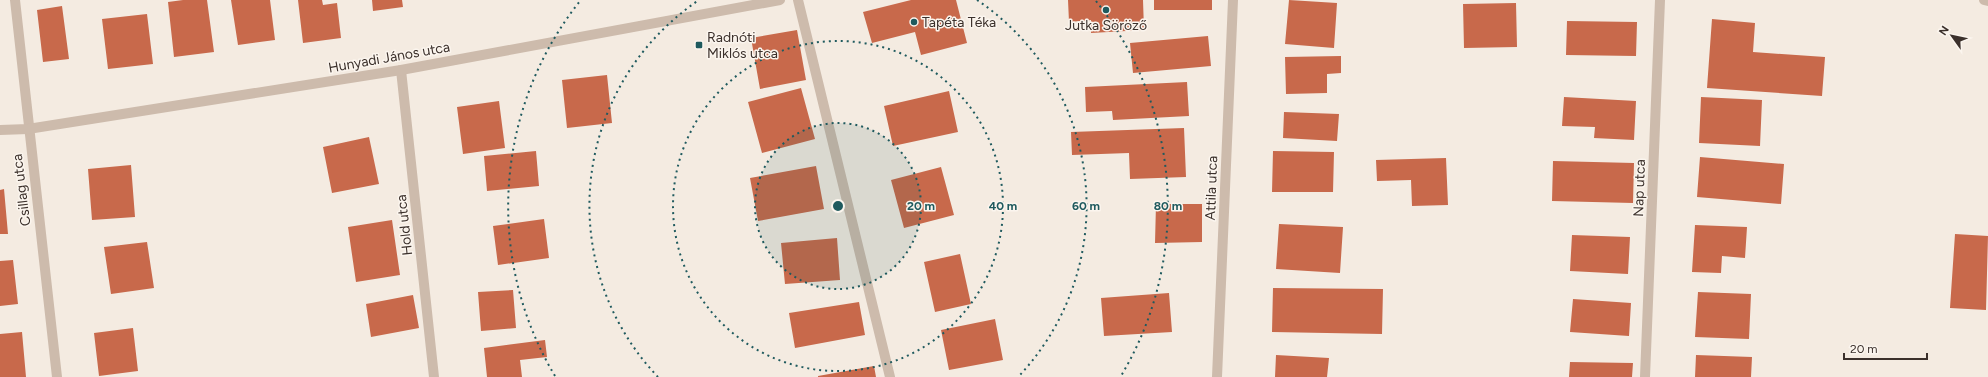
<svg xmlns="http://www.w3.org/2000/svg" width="1988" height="377" font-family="Figtree,sans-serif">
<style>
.building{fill:#c8694b}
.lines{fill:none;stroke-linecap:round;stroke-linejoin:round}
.minor{stroke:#cdbbac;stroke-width:10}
.tertiary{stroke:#cdbbac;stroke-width:10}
.ring{fill:none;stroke:#1f5a5e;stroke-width:2;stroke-dasharray:2 4}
.poi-dot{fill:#1f5a5e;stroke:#fbf5ee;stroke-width:1.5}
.labels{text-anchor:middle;stroke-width:3;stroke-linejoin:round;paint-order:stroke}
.poi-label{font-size:14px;fill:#3b302b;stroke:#fbf5ee;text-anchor:start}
.street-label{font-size:14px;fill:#3b302b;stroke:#fbf5ee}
.centre{fill:#1f5a5e;stroke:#fbf5ee;stroke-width:2}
.ring-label{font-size:12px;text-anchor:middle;font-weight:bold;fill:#1f5a5e;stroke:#fbf5ee;stroke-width:3;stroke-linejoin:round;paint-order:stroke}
</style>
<rect width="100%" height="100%" fill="#f4ebe1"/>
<path class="building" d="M183,0H207L214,52L174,57L168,2Z
M231,0H270L275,40L238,45Z
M298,0H322L323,5L337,3L341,38L303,43Z
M372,0H402L403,7L373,11Z
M911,0H956L967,43L921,55L915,32L872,43L863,12Z
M1068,0H1143L1144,30L1091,33V20L1069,22Z
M1154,0H1212V10H1154Z
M1289,0L1337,3L1334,48L1285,44Z
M1516,3L1517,47L1464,48L1463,4Z
M62,6L69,59L43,62L37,10Z
M147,14L153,64L108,69L102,19Z
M1712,19L1755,23L1753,52L1825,57L1822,96L1707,88Z
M1567,21L1637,22L1636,56L1566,55Z
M797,30L806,80L760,89L751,38Z
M1208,36L1211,66L1133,73L1130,43Z
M1341,56V73L1327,74V93L1286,94L1285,57Z
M607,75L612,123L567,128L562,80Z
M1187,82L1189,116L1113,120L1112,111L1086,112L1085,87Z
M801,88L815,139L762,153L748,102Z
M949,91L958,132L893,146L884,106Z
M1564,97L1636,101L1634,140L1594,138L1595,127L1562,126Z
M1701,97L1762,100L1760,146L1699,143Z
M499,101L505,148L463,154L457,107Z
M1284,112L1339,114L1337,141L1283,138Z
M1184,128L1186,177L1130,179L1129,153L1072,155L1071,132Z
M369,137L379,184L332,193L323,147Z
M536,151L539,186L487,191L484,156Z
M1273,151L1334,152L1333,192H1272Z
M1700,157L1784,164L1781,204L1697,197Z
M1446,158L1448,205L1412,206L1411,180L1377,181L1376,160Z
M1553,161L1634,163L1633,203L1552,201Z
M131,165L135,217L92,220L88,169Z
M816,166L824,209L758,221L750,178Z
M941,167L954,215L904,228L891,180Z
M4,189L8,234H0V190Z
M1156,204H1202V242L1155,243Z
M544,219L549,258L498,265L493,226Z
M392,220L400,275L356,282L348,227Z
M1279,224L1343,227L1340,273L1276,269Z
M1695,225L1747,227L1745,258L1722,256L1721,273L1692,272Z
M1955,234L1988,236L1986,310L1950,308Z
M1572,235L1630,237L1628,274L1570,271Z
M837,238L840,280L785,284L781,243Z
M147,242L154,288L111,294L104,247Z
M960,254L971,304L935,312L924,262Z
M13,260L18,304L0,306V261Z
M1273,288L1383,289L1382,334L1272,332Z
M513,290L516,328L481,331L478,292Z
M1698,292L1751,294L1749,339L1695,337Z
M1169,293L1172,332L1104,336L1101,298Z
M413,295L419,328L371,337L366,304Z
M1573,299L1631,303L1629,336L1570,332Z
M859,302L865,335L795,348L789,313Z
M995,319L1003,360L949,370L941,330Z
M133,328L138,371L99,376L94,333Z
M22,332L26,377H0V334Z
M545,340L547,357L520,360L522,377H487L484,348Z
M1276,355L1329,358L1327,377H1275Z
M1696,355L1752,357L1751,377H1695Z
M1570,362L1633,363L1632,377H1569Z
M874,366L876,377H818V376Z"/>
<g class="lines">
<path class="minor" d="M15,0L57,377
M798,0L890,377
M401,70L434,377
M1217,377L1233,0
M1645,377L1660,0"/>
<path class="tertiary" d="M1984,0L1988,1
M0,130L28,129L401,70L780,0"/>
</g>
<circle cx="838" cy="206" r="83" fill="#1f5a5e" fill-opacity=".12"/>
<g class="ring">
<circle cx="838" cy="206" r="83"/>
<circle cx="838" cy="206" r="165"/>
<path d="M658 377A248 248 0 0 1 699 0M977 0A248 248 0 0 1 1018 377"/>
<path d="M555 376A330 330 0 0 1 580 1M1096 1A330 330 0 0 1 1121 376"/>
</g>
<g class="poi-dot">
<circle cx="1106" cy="10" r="4"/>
<circle cx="914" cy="22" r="4"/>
<rect x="695" y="41" width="8" height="8" rx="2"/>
</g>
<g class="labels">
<g class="poi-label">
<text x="922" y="27">Tapéta Téka</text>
<text x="1106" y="30" text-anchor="middle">Jutka Söröző</text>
<text x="707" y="42">Radnóti<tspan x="707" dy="16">Miklós utca</tspan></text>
</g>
<g class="street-label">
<text transform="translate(389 57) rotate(-10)" y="5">Hunyadi János utca</text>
<text transform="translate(1211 188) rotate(-88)" y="5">Attila utca</text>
<text transform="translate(1639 188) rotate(-88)" y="5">Nap utca</text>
<text transform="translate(21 190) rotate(-97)" y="5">Csillag utca</text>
<text transform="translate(404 225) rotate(-96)" y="5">Hold utca</text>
</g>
</g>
<circle cx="838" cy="206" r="6" class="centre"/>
<g class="ring-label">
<text x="921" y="210">20 m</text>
<text x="1003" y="210">40 m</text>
<text x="1086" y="210">60 m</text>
<text x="1168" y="210">80 m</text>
</g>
<g transform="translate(1952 36) rotate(303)" stroke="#fbf5ee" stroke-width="3" paint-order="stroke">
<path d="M0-3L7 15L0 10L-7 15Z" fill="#3b302b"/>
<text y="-6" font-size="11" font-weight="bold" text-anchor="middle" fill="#3b302b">N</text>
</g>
<path d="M1844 353v6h83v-6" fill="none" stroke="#3b302b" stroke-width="2"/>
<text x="1850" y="353" font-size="12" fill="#3b302b" stroke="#fbf5ee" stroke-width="3" paint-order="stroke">20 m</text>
</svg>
